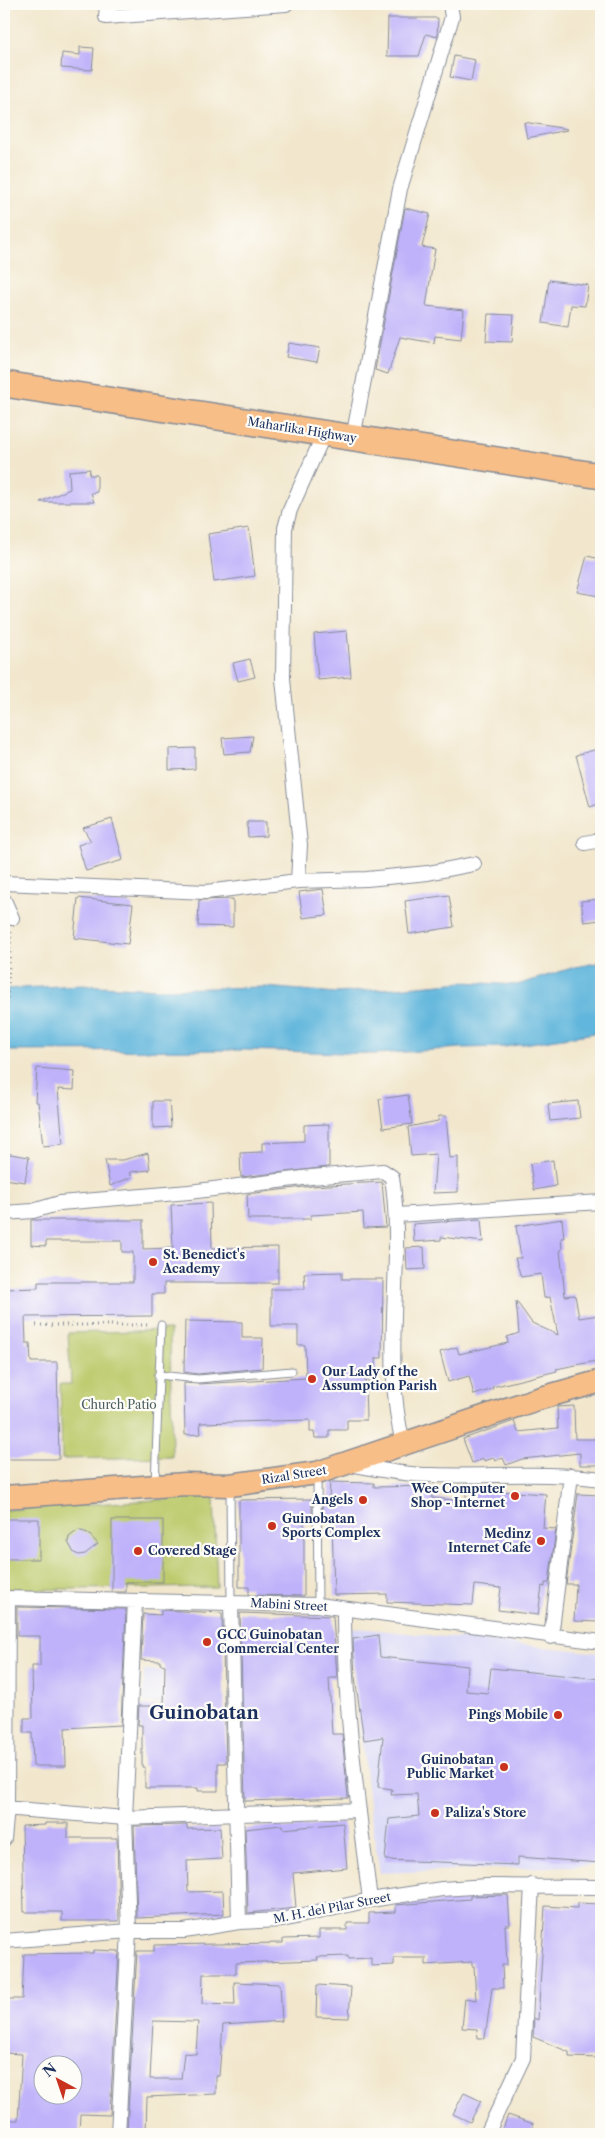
<svg xmlns="http://www.w3.org/2000/svg" width="605" height="2138" font-family="'Libre Caslon Text',serif">
<style>
.built{fill:#d8d7f8}
.green{fill:#bdcb6d;stroke:#6c7d66}
.water{fill:#60b6dc;stroke:#3e729d}
.building{fill:#bfb2fa;fill-rule:evenodd}
.lines{fill:none;stroke-linecap:round;stroke-linejoin:round}
.lane-casing{stroke:#868b96;stroke-width:9}
.street-casing{stroke:#868b96;stroke-width:16}
.primary-casing{stroke:#868b96;stroke-width:25}
.highway-casing{stroke:#868b96;stroke-width:28}
.path{stroke:#868b96;stroke-width:3;stroke-dasharray:1 4;stroke-linecap:butt}
.lane{stroke:#fff;stroke-width:7}
.street{stroke:#fff;stroke-width:14}
.primary{stroke:#f7be88;stroke-width:22}
.highway{stroke:#f7be88;stroke-width:25}
.poi-dot{fill:#c8321e;stroke:#fdfcf7;stroke-width:2}
.labels{text-anchor:middle;stroke-width:4.5;stroke-linejoin:round;paint-order:stroke}
.street-label{font-size:12px;fill:#1b2f5e;stroke:#fdfcf7}
.poi-label{font-size:12px;font-weight:bold;fill:#1b2f5e;stroke:#fdfcf7;text-anchor:start}
.park-label{font-size:12px;fill:#4c5e62;stroke:#fdfcf7}
.district-label{font-size:18px;font-weight:bold;fill:#1b2f5e;stroke:#fdfcf7}
</style>
<rect width="100%" height="100%" fill="#fdfcf7"/>
<filter id="ink" filterUnits="userSpaceOnUse"><feTurbulence type="fractalNoise" baseFrequency=".02" numOctaves="2"/><feDisplacementMap in="SourceGraphic" scale="10" xChannelSelector="R" yChannelSelector="G"/><feConvolveMatrix kernelMatrix="1 2 1 2 8 2 1 2 1" color-interpolation-filters="sRGB"/></filter>
<filter id="wash" filterUnits="userSpaceOnUse"><feTurbulence type="fractalNoise" baseFrequency=".0096" numOctaves="4" result="noise"/><feDisplacementMap in="SourceGraphic" scale="20" xChannelSelector="R" yChannelSelector="G"/><feGaussianBlur stdDeviation="1.12" result="paint"/><feColorMatrix in="noise" values="0 0 0 0 0 0 0 0 0 0 0 0 0 0 0 0 0 1.4 0 .05"/><feComposite in="paint" operator="in"/></filter>
<g filter="url(#wash)">
<rect width="100%" height="100%" fill="#f2e7cd"/>
<path class="built" d="M348,1627L601,1653V1865L380,1873L370,1811Z
M144,1670L162,1671V1703H144Z"/>
<path class="green" d="M170,1330L172,1457L62,1459L60,1384H71L68,1333Z
M214,1496L217,1587L4,1590V1510Z"/>
<path class="water" d="M601,962V1032L505,1047L461,1048L376,1054L245,1050L4,1051V989L79,985L159,989L265,987L337,993L464,982L517,985L575,967Z"/>
<g id="blocks">
<path class="building" d="M388,18H438L437,37L426,34L419,56H387Z
M80,47L94,48L92,70L61,68L62,53L80,55Z
M454,56L475,60L471,81L450,77Z
M524,122L567,129V130L527,138Z
M405,208L430,214L422,247L435,249L426,306L464,310L461,339L435,336L434,343L400,337L388,374L375,370Z
M549,280L588,285L585,306L571,305L568,327L543,323Z
M488,314L514,315L512,342L486,341Z
M289,343L320,348L317,362L286,357Z
M90,469L89,475H97V492L91,493L94,502H40L70,489L69,471Z
M249,528L255,576L214,582L208,534Z
M587,556L601,559V586L599,596L577,592Z
M347,631L351,677L318,680L314,634Z
M250,659L255,677L238,681L233,663Z
M253,736L250,752L224,754L222,738Z
M195,748V769L169,770V749Z
M601,748V803L590,807L576,755Z
M112,819L123,860L86,871L78,845L91,841L83,828Z
M247,822H266V836L248,837Z
M323,889L327,915L303,918L299,892Z
M449,895L454,927L409,934L405,901Z
M78,898L133,904L128,944L74,938Z
M233,899V927L198,926L199,900Z
M601,899V920L584,922L581,901Z
M37,1068L75,1071L74,1090L58,1089L63,1144L43,1146L38,1102H35Z
M408,1095L412,1124L383,1128L379,1099Z
M153,1101H169L171,1127L153,1128Z
M578,1101L580,1118L550,1121L548,1104Z
M439,1116H446L450,1158L458,1157V1192L433,1193L436,1154L411,1156L408,1127L438,1121Z
M329,1124V1167L241,1177L240,1153L262,1152V1143L304,1141V1125Z
M4,1153L29,1157L25,1182L4,1179Z
M148,1153L150,1170L130,1172L132,1177L110,1186L105,1160H123Z
M553,1160L556,1186L534,1190L530,1164Z
M382,1182L386,1227L364,1228L363,1212L311,1215V1219H248L247,1194L312,1186Z
M211,1203L212,1248L278,1247V1283H164V1294H152V1316L25,1317L26,1343H30L31,1362H57L59,1459H4V1289L38,1288V1282H133V1252H122V1241H46V1246L31,1245V1220H143V1249L173,1248L171,1205Z
M481,1219L483,1242L441,1237V1240L414,1242L413,1224Z
M562,1219L564,1238H561L562,1250H560L565,1296L575,1295L579,1318L599,1315L601,1360L556,1369L557,1371L492,1387L493,1389L474,1395L469,1376L448,1382L440,1352L457,1347L459,1354L508,1343L507,1337L519,1333L516,1301L532,1323L558,1335L550,1297L544,1298L541,1274L521,1277L515,1258H521L516,1226Z
M424,1247L425,1269L407,1270L406,1248Z
M342,1272V1279H383L382,1358H376L377,1381H365L366,1420H347V1430H329V1438H315L314,1432H310V1420L200,1423L201,1434L185,1435L184,1383L198,1384L306,1378L305,1345H298V1326H271V1289H305L304,1273Z
M185,1321L242,1322V1338H263L262,1368L198,1374L184,1372Z
M574,1406L575,1439H601V1465H580V1453L522,1459L506,1465L503,1458L495,1461L494,1458L484,1461V1459L472,1463L463,1439L514,1421L518,1432L558,1428L557,1407Z
M330,1482L374,1483V1487L432,1486V1498L466,1501V1489L546,1494L543,1528L556,1529L549,1583H545V1587L542,1586L538,1615L498,1610L501,1588L475,1585L473,1605L387,1602V1594L334,1595L332,1518H323L322,1499H329Z
M578,1494L601,1495V1620H599V1622L574,1621L576,1584H566Z
M312,1499V1518H304V1596L249,1595V1587H239V1500Z
M6,1519H39V1559H6Z
M112,1520H163V1582H126V1592H112Z
M78,1530L88,1533L98,1544L85,1554L79,1555L74,1553L68,1542L69,1537Z
M17,1607L126,1609L121,1725L65,1728L66,1766H33L32,1733H24V1718H33L32,1666H40V1636H17Z
M161,1610L222,1613L226,1763H218V1791H198V1788H145V1767H142V1725H138L139,1706H164L165,1665L160,1664V1661L141,1660L143,1614L161,1615Z
M240,1613L333,1616L337,1678H329L332,1734H342L348,1798L245,1801Z
M378,1635L380,1657L468,1666L466,1691L488,1693L491,1668L601,1679V1863L518,1857V1865L385,1860L389,1819L419,1816L417,1794L391,1795L392,1789L378,1787L383,1737L364,1740L355,1677L353,1639Z
M45,1823H68V1838H117L119,1921H62V1912H24L22,1826L45,1825Z
M343,1823L347,1868L293,1873L296,1908L248,1913L245,1829L282,1825L283,1829Z
M187,1825V1829L220,1828L222,1859L187,1861L188,1892L223,1891L224,1914L137,1918L134,1826Z
M508,1895L510,1925H505L507,1965H502L503,1988H492L485,2038H478L477,2029L462,2028L465,1998L476,2000L474,1966H472V1962L426,1965V1958H394V1965L371,1966V1958L348,1959V1956L317,1957L318,1960L236,1963V1974H203L202,2004L235,2005L234,1982L280,1984L282,2021L223,2025L219,2076H216V2094L147,2097L146,2131H127L137,1951H154V1945L283,1943V1939L319,1938V1930H347V1923H369V1913L396,1912V1905L470,1899V1896ZM153,2021L198,2022L196,2054L184,2053L181,2079H150Z
M577,1903L601,1904L597,2011H601V2058L569,2057V2052L533,2037L534,2018L538,2020L545,1906L577,1908Z
M93,1950L119,1951L110,2115L80,2114L79,2134H4V2120H18L22,2054L4,2053V1999H22L24,1954L93,1953ZM42,2066H72V2096H42Z
M317,1985L351,1987L349,2018L316,2017Z
M464,2093L481,2101L470,2122L453,2114Z
M508,2115L534,2124L531,2134H501Z"/>
</g>
</g>
<g filter="url(#ink)">
<use href="#blocks" fill-opacity="0" stroke="#868b96" stroke-width="1"/>
<g class="lines">
<g class="lane-casing">
<path id="lane" d="M158,1375L198,1379L292,1371
M317,1475L318,1605
M155,1484L161,1325
M230,1488L231,1603"/>
</g>
<g class="street-casing">
<path id="street" d="M107,4L106,17L286,4
M353,438L400,189L452,17L450,4
M585,843L601,840
M298,881L300,845L283,679L285,528L290,510L324,434
M4,883L206,892L298,881L367,879L428,873L474,864
M4,900L12,918
M4,1213L33,1211L60,1203L189,1192L311,1177L383,1171L392,1177C405,1265 381,1356 403,1443
M397,1215L601,1202
M350,1464C378,1470 405,1475 433,1475C489,1477 546,1471 601,1479
M4,1598L318,1605L601,1642
M231,1603L239,1922
M344,1610C344,1707 358,1804 370,1900
M551,1637L571,1475
M4,1808L125,1818L359,1810
M4,1839L7,1808L8,1598
M4,1941L129,1931H184L239,1922L282,1920L370,1900L442,1889L487,1886L601,1887
M118,2134L129,1931L125,1818L135,1601
M487,2134L523,2058L532,1885"/>
</g>
<g class="primary-casing">
<path id="primary" d="M4,1497L185,1484L230,1485L317,1473L534,1400L601,1381"/>
</g>
<g class="highway-casing">
<path id="highway" d="M4,384L601,476"/>
</g>
<path class="path" d="M4,1058L11,931
M36,1325H151"/>
<use href="#lane" class="lane"/>
<use href="#street" class="street"/>
<use href="#primary" class="primary"/>
<use href="#highway" class="highway"/>
</g>
</g>
<g class="poi-dot">
<circle cx="153" cy="1262" r="5"/>
<circle cx="312" cy="1379" r="5"/>
<circle cx="515" cy="1496" r="5"/>
<circle cx="363" cy="1500" r="5"/>
<circle cx="272" cy="1526" r="5"/>
<circle cx="541" cy="1541" r="5"/>
<circle cx="138" cy="1551" r="5"/>
<circle cx="207" cy="1642" r="5"/>
<circle cx="558" cy="1715" r="5"/>
<circle cx="504" cy="1767" r="5"/>
<circle cx="435" cy="1813" r="5"/>
</g>
<g class="labels">
<g class="street-label">
<text transform="translate(302 430) rotate(9)" y="4">Maharlika Highway</text>
<text transform="translate(294 1475) rotate(-9)" y="4">Rizal Street</text>
<text transform="translate(289 1605) rotate(3)" y="4">Mabini Street</text>
<text transform="translate(332 1908) rotate(-11)" y="4">M. H. del Pilar Street</text>
</g>
<g class="poi-label">
<text x="163" y="1259">St. Benedict's<tspan x="163" dy="14">Academy</tspan></text>
<text x="322" y="1376">Our Lady of the<tspan x="322" dy="14">Assumption Parish</tspan></text>
<text x="505" y="1493" text-anchor="end">Wee Computer<tspan x="505" dy="14">Shop - Internet</tspan></text>
<text x="353" y="1504" text-anchor="end">Angels</text>
<text x="282" y="1523">Guinobatan<tspan x="282" dy="14">Sports Complex</tspan></text>
<text x="531" y="1538" text-anchor="end">Medinz<tspan x="531" dy="14">Internet Cafe</tspan></text>
<text x="148" y="1555">Covered Stage</text>
<text x="217" y="1639">GCC Guinobatan<tspan x="217" dy="14">Commercial Center</tspan></text>
<text x="548" y="1719" text-anchor="end">Pings Mobile</text>
<text x="494" y="1764" text-anchor="end">Guinobatan<tspan x="494" dy="14">Public Market</tspan></text>
<text x="445" y="1817">Paliza's Store</text>
</g>
<g class="park-label">
<text x="119" y="1409">Church Patio</text>
</g>
<g class="district-label">
<text x="204" y="1719">Guinobatan</text>
</g>
</g>
<rect width="605" height="2138" fill="none" stroke="#fdfcf7" stroke-width="20"/>
<g transform="translate(58 2080) rotate(320)"><circle r="24" fill="#fdfcf7" stroke="#a3aaba"/>
<path d="M0-4L9 19L0 12L-9 19Z" fill="#c8321e"/>
<text y="-8" font-size="14" font-weight="bold" text-anchor="middle" fill="#1b2f5e">N</text>
</g>
</svg>
